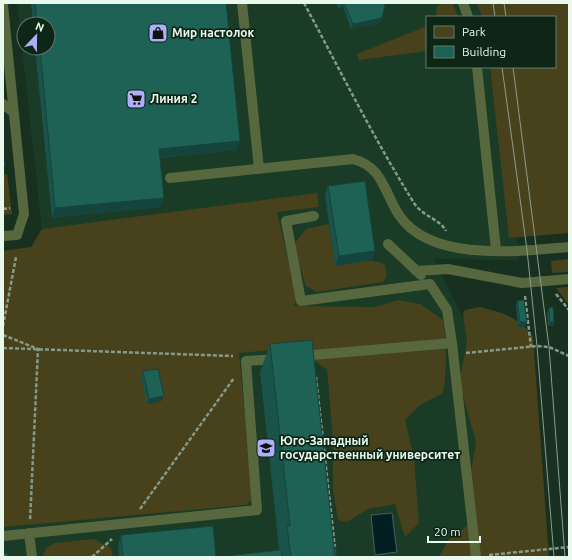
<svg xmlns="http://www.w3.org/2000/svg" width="572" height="560" font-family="Ubuntu,sans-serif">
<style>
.built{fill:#1a3b25;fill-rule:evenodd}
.green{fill:#48421c}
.water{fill:#021f22;stroke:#48605f}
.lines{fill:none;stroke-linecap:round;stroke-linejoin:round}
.path{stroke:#869a8b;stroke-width:2.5;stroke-dasharray:4 2;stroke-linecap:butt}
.service{stroke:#57683e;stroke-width:10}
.tram{stroke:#899d8f;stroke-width:1}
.wall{fill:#1a5349}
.shaded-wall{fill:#15443c}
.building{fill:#1e6155;stroke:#15443c}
.labels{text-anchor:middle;stroke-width:3.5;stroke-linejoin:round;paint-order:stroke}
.poi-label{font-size:12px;font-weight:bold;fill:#eaf9ed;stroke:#0d2616;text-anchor:start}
</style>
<rect width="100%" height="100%" fill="#17301f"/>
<path class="built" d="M17,3H488L490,17H427V67H496L519,260L434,259L464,320L466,337L539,557H3V251L31,247L42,229ZM24,24H48V48H24Z"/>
<path class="green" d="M440,3H453L458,17H436L437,6L440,5Z
M477,3H569V233L509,238L490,67H555V17H482Z
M427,26V51L359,60L357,54Z
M7,174L12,214L3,215V175Z
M317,193L319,207L277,212L297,300L293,306L375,307L398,300L420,304L443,320C447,345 447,367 443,393L420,405L405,420L414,458L419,523L405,537L395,504L368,509L347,522L338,520L333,489V439L327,369L293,348L239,353L252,491L251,500L246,505L3,527V251L31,247L42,229Z
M329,224L335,265C352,263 370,256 385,265L387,275L383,282L317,292L306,286L299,264L295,243L306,229Z
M569,259V272L552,273L551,261Z
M569,287V305L556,288Z
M479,307C504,313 517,316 533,337L549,557H439L448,540L475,520L471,472L476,442L459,381L467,343L463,314L465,310Z
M94,539L111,548L113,557H42L46,548L55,543Z"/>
<path class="water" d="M392,513L397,552L375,555L371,515Z"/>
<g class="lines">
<path class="path" d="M304,3C340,70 374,139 414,203C422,216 440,219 446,231
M3,209L10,208
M556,294L569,310
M525,296L531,347
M3,326L16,257
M3,335L38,349L30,521
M3,348L233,356
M466,353L537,346L549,347L569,356
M316,377L335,549
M140,509L234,378
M489,555L569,547
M92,557L112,539"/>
<path class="service" d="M242,3L259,169
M463,3L468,17
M3,5L24,214L17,235L3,236
M477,67L496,250
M3,104L13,112
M170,178L353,159C383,167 384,192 399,215C431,263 520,251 569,247
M314,216L286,221L301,301L430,284L447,310L452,343L476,557
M388,244L421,275
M416,271L448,269L522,283L569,279
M301,356L452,343
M29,533L32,557
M3,536L257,510L246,361L277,359"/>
<path class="tram" d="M493,3L495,17
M504,3L506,17
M502,67L527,250L537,346L554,557
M513,67L549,347L565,557"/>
</g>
<path class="wall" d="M31,3H226L240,141L236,150L160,158V207L52,218L35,48H48V24H33Z
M336,3H358V4L382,18L380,23L351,29L343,7L339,9Z
M328,186L375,251L372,260L335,266L325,195Z
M517,301L527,322L525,327H518L516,305Z
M549,308L554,322L553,326H548L547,313Z
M270,344L334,547L337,557H218L278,550L279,548L260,372Z
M143,371L162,401L147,404L141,376Z
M121,535L216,557H119L118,545Z"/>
<path class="shaded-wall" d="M344,3L343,7L339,9L341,5Z
M382,18L380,23L351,29L353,24Z
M240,141L236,150L156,158L159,149Z
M164,198L160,207L52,218L55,208Z
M375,251L372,260L335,266L339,256Z
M520,322H527L525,327H518Z
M550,322H554L553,326H548Z
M164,396L162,401L147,404L149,399Z"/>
<path class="building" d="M35,3H226L240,141L159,149L164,198L55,208L40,48H48V24H37Z
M344,3H358V4L366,3H384L385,6L382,18L353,24Z
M3,157L5,166H3Z
M365,181L375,251L339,256L328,186Z
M524,300L527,322H520L517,301Z
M553,307L554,322H550L549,308Z
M312,340L335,557H291L287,526H290L270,344Z
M158,369L164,396L149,399L143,371Z
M213,526L216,557H123L121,535Z
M334,547H336L337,557H335Z
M281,550L282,557H218Z
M7,553L8,557H3V554Z"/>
<defs>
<g id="shop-square" transform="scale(1)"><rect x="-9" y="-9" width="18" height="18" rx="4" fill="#adaffb" stroke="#0d2616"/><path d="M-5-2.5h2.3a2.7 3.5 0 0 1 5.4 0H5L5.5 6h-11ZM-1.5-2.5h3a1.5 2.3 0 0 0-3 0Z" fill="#111"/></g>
<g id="supermarket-square" transform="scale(1)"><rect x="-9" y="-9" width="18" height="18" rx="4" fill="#adaffb" stroke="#0d2616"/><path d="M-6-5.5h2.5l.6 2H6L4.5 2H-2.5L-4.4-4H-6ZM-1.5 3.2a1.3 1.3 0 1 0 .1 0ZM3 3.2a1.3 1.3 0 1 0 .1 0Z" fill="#111"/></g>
<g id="university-square" transform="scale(1)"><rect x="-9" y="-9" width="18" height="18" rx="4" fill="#adaffb" stroke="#0d2616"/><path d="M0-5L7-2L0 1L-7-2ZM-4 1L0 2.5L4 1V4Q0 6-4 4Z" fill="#111"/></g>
</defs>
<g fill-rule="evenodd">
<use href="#shop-square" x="158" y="33"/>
<use href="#supermarket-square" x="136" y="99"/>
<use href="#university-square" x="266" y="448"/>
</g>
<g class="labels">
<g class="poi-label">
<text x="172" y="37">Мир настолок</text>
<text x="150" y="103">Линия 2</text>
<text x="280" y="445">Юго-Западный<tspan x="280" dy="14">государственный университет</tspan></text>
</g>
</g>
<rect width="572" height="560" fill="none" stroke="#eaf9ed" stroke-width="8"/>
<rect x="426" y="16" width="130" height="52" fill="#0d2616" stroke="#657a6c"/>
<rect x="434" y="26" width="20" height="12" fill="#48421c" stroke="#657a6c"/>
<text x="462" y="36" font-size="12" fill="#eaf9ed">Park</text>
<rect x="434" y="46" width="20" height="12" fill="#1e6155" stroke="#657a6c"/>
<text x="462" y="56" font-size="12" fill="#eaf9ed">Building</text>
<g transform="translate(36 36) rotate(22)"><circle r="19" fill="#0d2616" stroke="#657a6c"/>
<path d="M0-3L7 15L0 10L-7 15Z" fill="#adaffb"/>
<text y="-6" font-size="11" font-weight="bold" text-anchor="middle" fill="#eaf9ed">N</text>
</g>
<path d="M428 536v6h52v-6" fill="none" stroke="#eaf9ed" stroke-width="2"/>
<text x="434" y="536" font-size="12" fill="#eaf9ed" stroke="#0d2616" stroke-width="3" paint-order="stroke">20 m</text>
</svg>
